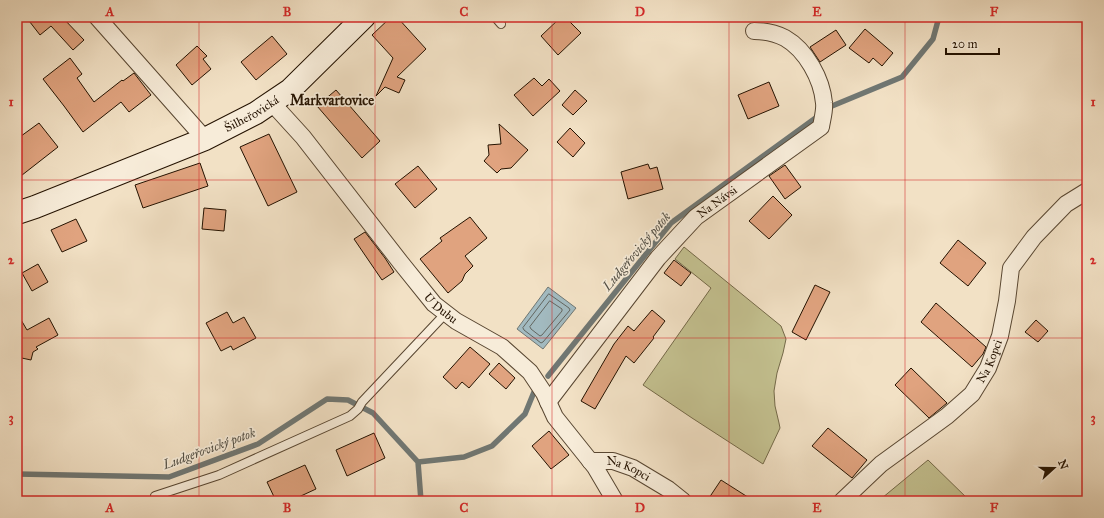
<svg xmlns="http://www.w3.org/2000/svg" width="1104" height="518" font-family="'IM FELL Great Primer',serif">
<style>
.green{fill:#c3c08f;stroke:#746948}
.water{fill:#a2bac0;stroke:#707773}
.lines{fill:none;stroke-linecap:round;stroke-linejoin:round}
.shore{stroke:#636660;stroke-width:1}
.stream{stroke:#707773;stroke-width:5.5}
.building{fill:#e0a37f;stroke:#241200}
.lane-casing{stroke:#584631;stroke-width:10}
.street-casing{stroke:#584631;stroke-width:18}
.secondary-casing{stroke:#241200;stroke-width:24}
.lane{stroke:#f7ecd9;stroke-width:8}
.street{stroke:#f7ecd9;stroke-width:16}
.secondary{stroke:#f7ecd9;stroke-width:22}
.grid{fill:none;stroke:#d62828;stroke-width:1;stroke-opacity:0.55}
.labels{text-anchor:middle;stroke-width:3.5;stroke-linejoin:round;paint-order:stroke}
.street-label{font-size:12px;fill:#241200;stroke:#f7ecd9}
.water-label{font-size:13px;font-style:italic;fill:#504d43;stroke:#f7ecd9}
.quarter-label{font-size:14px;font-weight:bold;fill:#241200;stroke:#f7ecd9}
.neatline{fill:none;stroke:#d62828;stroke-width:1.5}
.grid-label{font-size:13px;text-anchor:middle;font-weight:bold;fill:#d62828}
</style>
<rect width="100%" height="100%" fill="#f2e1c5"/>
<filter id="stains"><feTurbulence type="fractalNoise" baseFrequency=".005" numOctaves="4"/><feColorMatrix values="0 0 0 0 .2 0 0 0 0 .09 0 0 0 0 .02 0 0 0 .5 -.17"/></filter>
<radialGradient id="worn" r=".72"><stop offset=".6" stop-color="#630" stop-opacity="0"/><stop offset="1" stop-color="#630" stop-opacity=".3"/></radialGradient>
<path class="green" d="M684,247L781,326L786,339L783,353L777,373L774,391L775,406L779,423L780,428L763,464L692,418L643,385L711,288L675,259Z
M928,460L970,501H885L882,498Z"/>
<path class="water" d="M548,287L576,308L543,349L517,329Z"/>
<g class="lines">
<path class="shore" d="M549,294L569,308L570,310L543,342L541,343L524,330L523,328Z
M550,301L562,309V311L542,335L540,336L531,329L530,327Z"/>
<path class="stream" d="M832,106L902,77L933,39L939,17
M548,376L671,223L817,117
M418,462L421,501
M17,474L169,477L258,444L327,399L348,400L373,413L418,462L464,457L492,446L525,414L534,392"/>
</g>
<path class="building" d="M26,17H62L84,40L73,50L51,26L40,35Z
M391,17H397L426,49L397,77L405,80L399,93L385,87L376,96L393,58L372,35Z
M561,17H565L581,33L558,55L541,36Z
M865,29L893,53L882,66L873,58L869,63L849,48Z
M836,30L846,45L820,62L810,47Z
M272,36L287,54L256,80L241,62Z
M197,46L207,56L203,59L211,69L192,85L176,65Z
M70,58L82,74L77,78L94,102L122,80L123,81L134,73L151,95L129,112L121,102L83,132L64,106L43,79Z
M534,78L542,86L549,79L560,91L533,116L514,95Z
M769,82L779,106L748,119L738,95Z
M336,90L380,141L362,158L317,106Z
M575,90L587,101L573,115L562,105Z
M39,123L58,147L17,179V139Z
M499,124L528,150L511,168L501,169L497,173L484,161L489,155L488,145L501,144Z
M570,128L585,143L573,157L557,142Z
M269,134L297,192L268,206L240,147Z
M200,163L208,186L143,208L135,185Z
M648,164L650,169L657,167L663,189L628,199L621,172Z
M785,165L801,187L785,199L769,176Z
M418,166L437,189L415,208L395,184Z
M773,196L792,215L769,239L749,221Z
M204,208L226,210L224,231L202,229Z
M470,217L487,238L465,256L473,266L465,274L462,281L448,293L420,259L442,241L440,238Z
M76,219L87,241L62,252L51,230Z
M365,232L385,258L394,272L382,280L354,239Z
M958,240L986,263L968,286L940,263Z
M674,260L691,273L681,286L664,273Z
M38,264L48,282L32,291L22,273Z
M815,285L830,292L806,340L792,332Z
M936,303L986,347L983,354L972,367L921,322Z
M652,310L665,321L653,337L654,338L634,363L626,356L595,409L581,401L614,344L628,326L634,331Z
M227,312L233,323L244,317L256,338L233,350L231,346L221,351L206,323Z
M17,313L27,330L49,318L58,335L36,347L38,349L33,352L31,360L17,357Z
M1036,320L1048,331L1038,342L1025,332Z
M470,347L490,364L469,388L462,382L456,389L443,377Z
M499,363L515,378L506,389L489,374Z
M911,368L947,403L929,418L895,385Z
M828,428L867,460L852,478L812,446Z
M549,431L569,455L551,469L532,446Z
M374,433L385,458L347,476L336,450Z
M305,465L316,489L290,501H276L267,482Z
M721,480L754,501H707Z"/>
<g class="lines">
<g class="lane-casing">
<path id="lane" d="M495,17L501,24
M155,496L219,475L350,416L358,409L362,402L446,313"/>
</g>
<g class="street-casing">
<g id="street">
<path d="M97,17L205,139"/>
<path id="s1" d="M272,103L303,137L401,263L434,304L456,321L502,347L530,372L544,393L555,417L595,467L615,501"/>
<path id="s2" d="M548,402L658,258L696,217L821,127C822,120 825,110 824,103C822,79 806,50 785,38C775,33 765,31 754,31"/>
<path id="s3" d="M590,461H613L633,468L668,489L683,501"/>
<path id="s4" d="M842,501L881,464L947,416L972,394L988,368L1000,336L1007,301L1011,268L1034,237L1066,204L1087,191"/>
</g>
</g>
<g class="secondary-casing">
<g id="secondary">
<path id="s5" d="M17,213L35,207L205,139L256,113L290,90L364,17"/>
</g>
</g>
<use href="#lane" class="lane"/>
<use href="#street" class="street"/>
<use href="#secondary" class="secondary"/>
</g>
<path class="grid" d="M199,17V501M375,17V501M552,17V501M729,17V501M905,17V501M17,180H1087M17,338H1087"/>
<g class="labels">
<g class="street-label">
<text dy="4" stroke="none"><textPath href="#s5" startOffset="255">Šilheřovická</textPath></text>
<text dy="4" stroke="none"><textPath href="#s2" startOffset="263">Na Návsi</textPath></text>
<text dy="4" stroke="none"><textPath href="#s1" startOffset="266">U Dubu</textPath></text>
<text dy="4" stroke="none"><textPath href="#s4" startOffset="206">Na Kopci</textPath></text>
<text dy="4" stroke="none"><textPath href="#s3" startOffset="40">Na Kopci</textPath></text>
</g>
<g class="water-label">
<text transform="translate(636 251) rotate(-50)" y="5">Ludgeřovický potok</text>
<text transform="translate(209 448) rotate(-20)" y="5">Ludgeřovický potok</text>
</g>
<g class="quarter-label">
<text x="332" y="105">Markvartovice</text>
</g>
</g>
<rect width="1104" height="518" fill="none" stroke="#f2e1c5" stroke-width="44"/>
<g transform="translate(1054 468) rotate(69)" stroke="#f7ecd9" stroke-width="3" paint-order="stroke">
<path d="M0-3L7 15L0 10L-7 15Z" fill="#241200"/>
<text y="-6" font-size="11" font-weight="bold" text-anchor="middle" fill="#241200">N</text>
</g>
<path d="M946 48v6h53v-6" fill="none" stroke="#241200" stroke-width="2"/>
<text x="952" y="48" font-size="12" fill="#241200" stroke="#f7ecd9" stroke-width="3" paint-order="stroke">20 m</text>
<rect x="22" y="22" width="1060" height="474" class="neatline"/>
<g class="grid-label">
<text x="110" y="16">A</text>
<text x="287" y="16">B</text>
<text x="464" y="16">C</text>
<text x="640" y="16">D</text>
<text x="817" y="16">E</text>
<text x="994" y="16">F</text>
<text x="11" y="106">1</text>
<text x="1093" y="106">1</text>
<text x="11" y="264">2</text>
<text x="1093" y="264">2</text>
<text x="11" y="422">3</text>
<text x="1093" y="422">3</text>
<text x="110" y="512">A</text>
<text x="287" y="512">B</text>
<text x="464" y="512">C</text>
<text x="640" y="512">D</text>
<text x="817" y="512">E</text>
<text x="994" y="512">F</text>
</g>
<rect width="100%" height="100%" filter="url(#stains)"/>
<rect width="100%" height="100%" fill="url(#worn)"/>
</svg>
